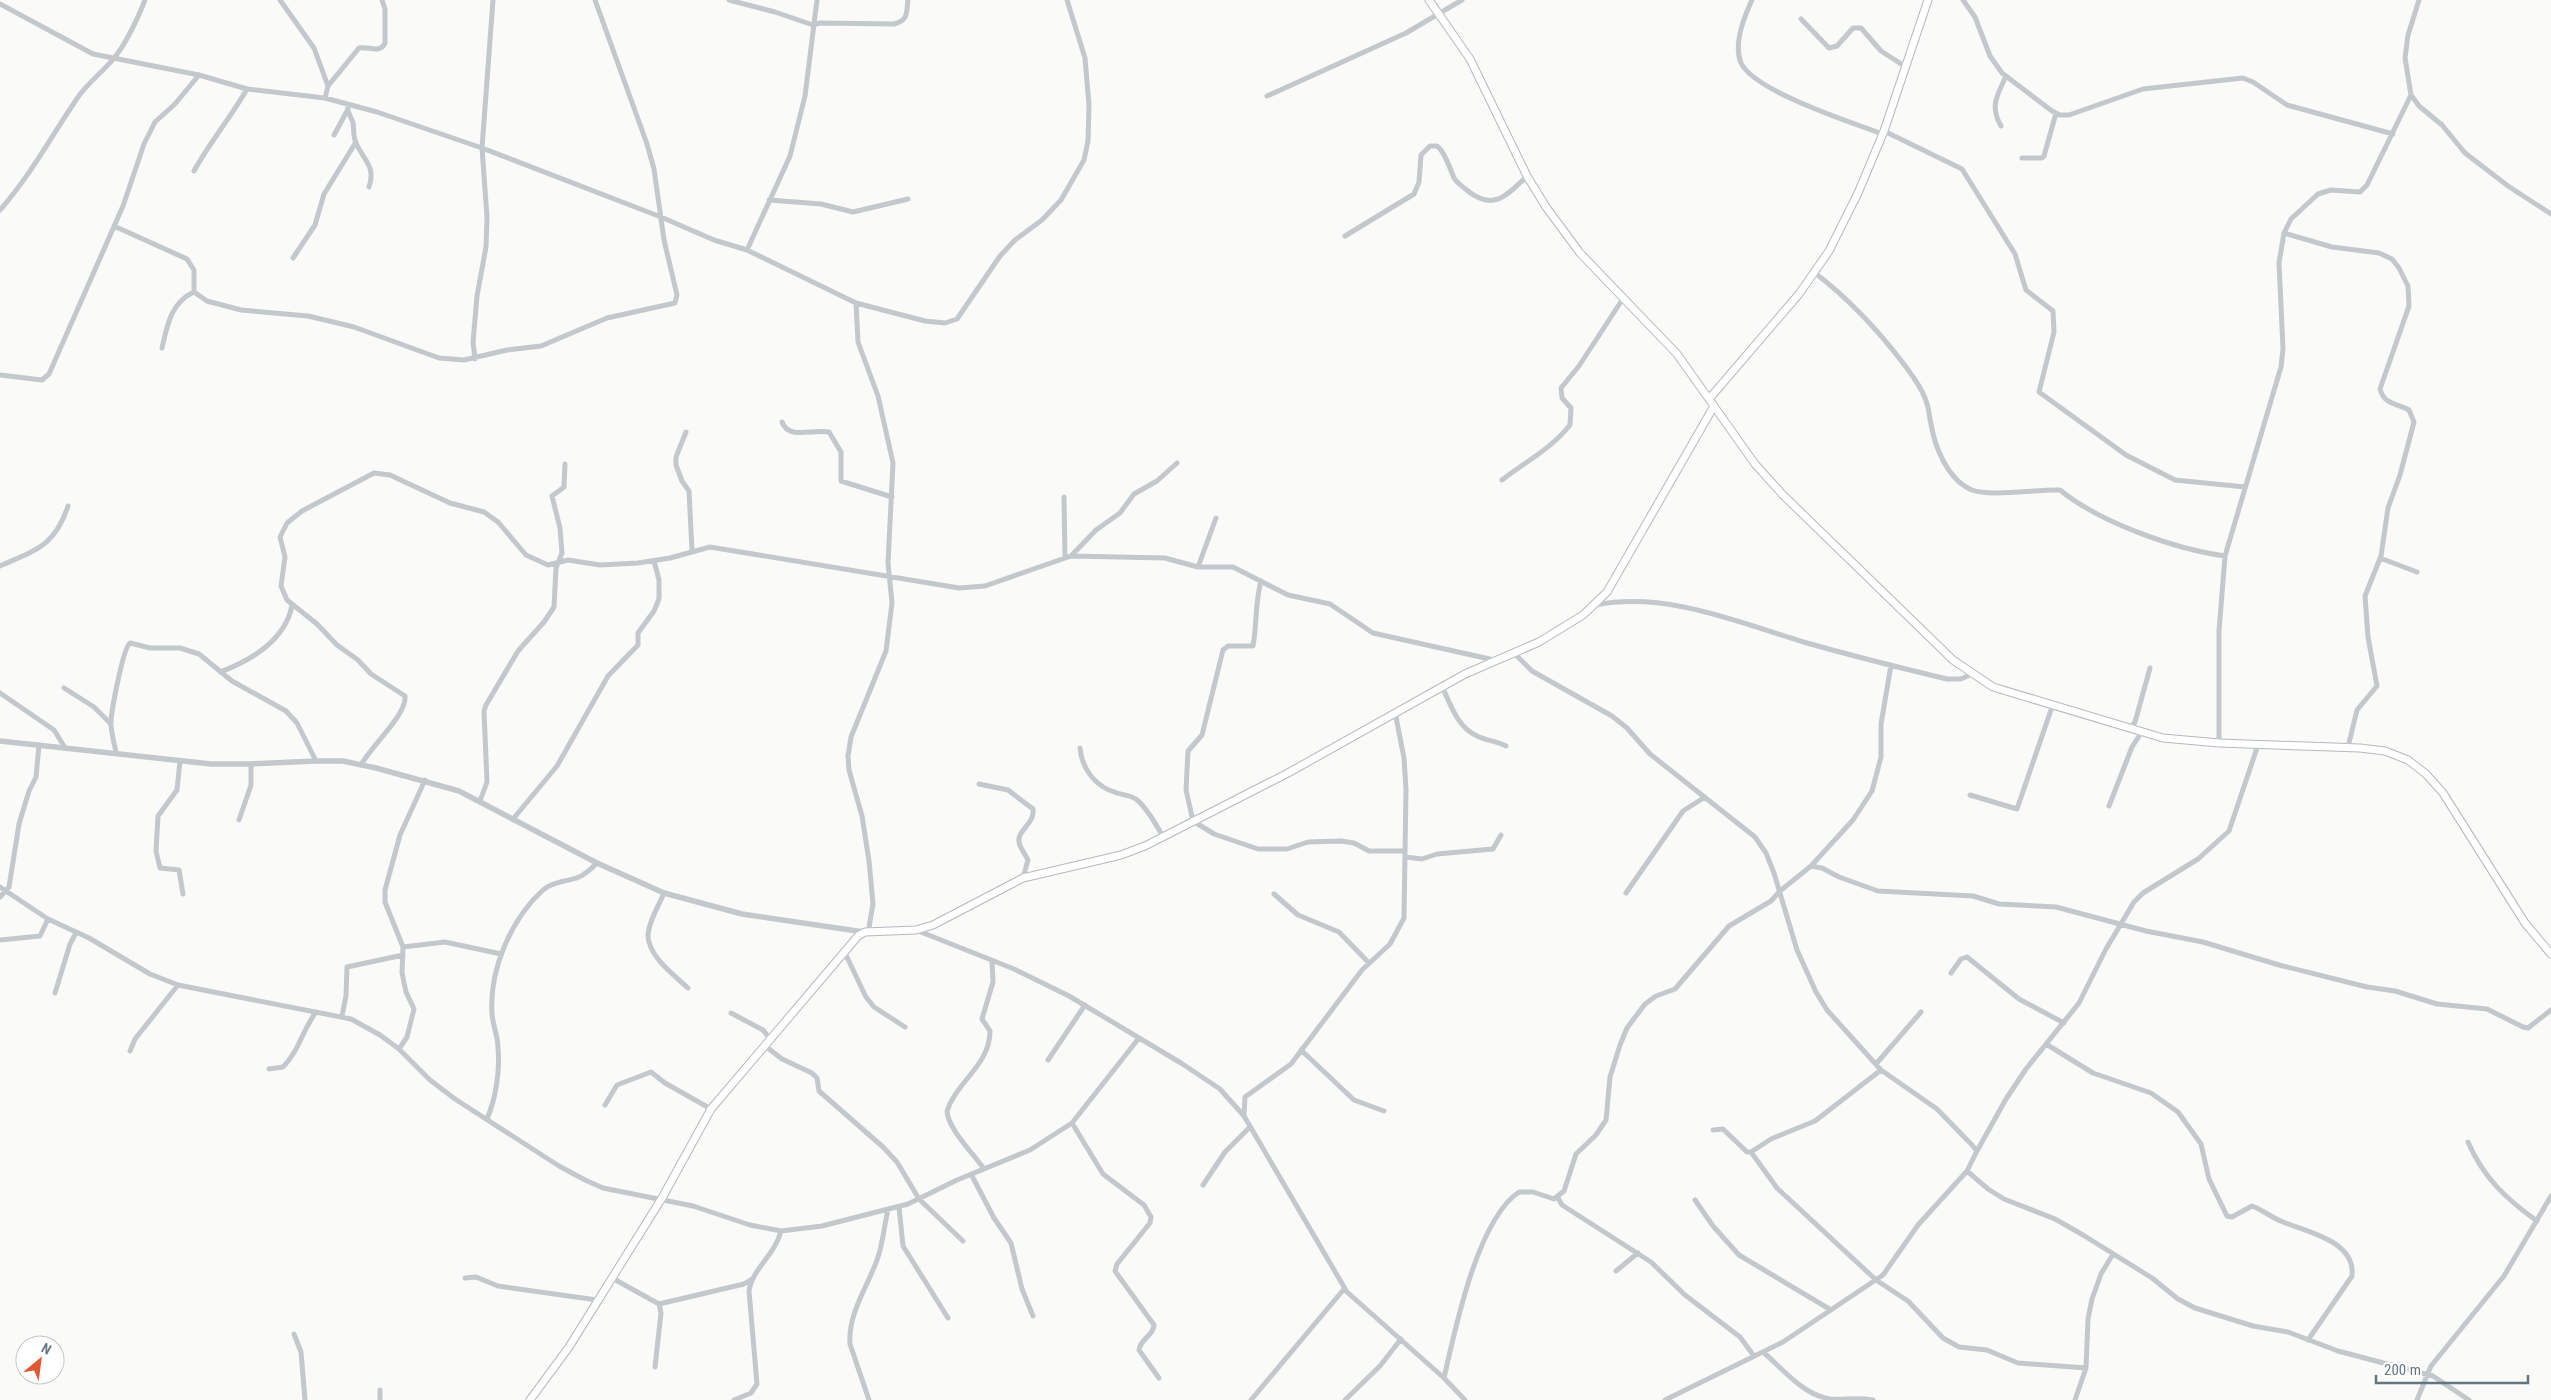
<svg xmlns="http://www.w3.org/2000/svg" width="2551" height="1400" font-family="'Roboto Condensed',sans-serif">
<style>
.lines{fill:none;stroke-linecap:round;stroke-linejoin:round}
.secondary-casing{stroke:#b3babf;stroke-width:9}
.minor{stroke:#c3c8cc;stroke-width:5}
.tertiary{stroke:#c3c8cc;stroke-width:5.5}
.secondary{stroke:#fff;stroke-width:7}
</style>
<rect width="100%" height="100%" fill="#fafaf8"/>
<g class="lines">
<g class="secondary-casing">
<path id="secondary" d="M1429,0L1470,59L1527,176L1546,207L1580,253L1677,354L1755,464L1783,495L1953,660L1993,687L2163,738L2219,743L2360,748L2385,751L2408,760L2426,774L2443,793L2525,923L2551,954
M1709,399L1799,294L1829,251L1858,193L1884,131L1928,0
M530,1400L569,1347L662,1198L711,1109L858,936L865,932L916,930L933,925L1023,878L1121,855L1145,846L1288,773L1465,674L1539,642L1583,615L1607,592L1714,406"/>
</g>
<path class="minor" d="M280,0L314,48L328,86L325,98
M729,0L775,12L813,25L820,23L894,24C909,20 906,13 908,0
M1752,0C1744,17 1733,44 1741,63C1754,91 1852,123 1883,134
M1963,0L1975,17L1990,56L2002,73L2052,111L2060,115H2069L2143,89L2243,78L2253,82L2287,105L2393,134
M0,4L93,54L199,75L247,89L325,98L377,112L482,148L661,217L714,240L747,250L856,303L925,321L945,323L957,319L1000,256L1015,240L1042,220L1061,200L1084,160L1088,141L1089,105L1085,58L1067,0
M1801,19L1829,48L1837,46L1853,28H1861L1881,51L1906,67
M328,86L359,48C369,46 380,54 385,43V9L382,0
M2411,95L2419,106L2442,125L2465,153L2508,186L2551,214
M1267,96L1406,33L1462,0
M348,104C346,113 351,115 353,123C354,129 353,137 356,143C364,161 376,166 369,187
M2001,126C1989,105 1998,95 2006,76
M1884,131L1962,169L2015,254L2026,290L2053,311L2054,332L2039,392L2126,455L2175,480L2245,487
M334,135L347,111
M2022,158H2042L2044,156L2056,113
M194,171C210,142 231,117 247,89
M769,200L821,204L853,212L908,199
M0,210C30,176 51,137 76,100C87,83 103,72 115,57C128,40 137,20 145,0
M114,226L187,259L194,270V292L207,301L241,310L308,316L354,327L439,358L464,360L507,350L541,346L607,318L675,303L677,295L664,240L654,169L647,144L595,0
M2284,233L2332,247L2379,253L2392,259L2399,268L2408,286L2409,306L2380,389C2384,405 2397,403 2409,410L2414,422L2400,475L2388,508L2381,556L2365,596L2368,637L2377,686L2357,710L2348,747
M1345,236L1414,194L1419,182L1421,155L1430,146H1437L1441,150C1447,159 1450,168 1454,178C1457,183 1463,187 1468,191C1494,212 1508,194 1527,176
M747,250L790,156L805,96L817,0
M293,258L315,225L324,194L356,142
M1815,273C1849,299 1877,329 1903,363C1911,374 1920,385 1925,398C1929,407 1929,416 1931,424C1935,448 1948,480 1972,490C1990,497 2038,489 2060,490C2099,522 2174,549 2225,556
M856,303L858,342L878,396L893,463L888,563L892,603L886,651L851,737L848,756L849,770L862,816L869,861L873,904L869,927L873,933
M162,348C167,326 171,302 194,292
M475,359L473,342L477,296L486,247L487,217L482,148L493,0
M0,375L42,380L49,374L123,206L144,144L155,122L175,104L199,75
M782,422C789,440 811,429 829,432L841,452V481L892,497
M686,432L676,457V465L682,481L689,491L692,551
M1502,480C1525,462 1551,449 1570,425L1571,408L1562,398L1561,388L1579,366L1624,297
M1064,497L1065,558
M1071,556L1096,530L1120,513L1134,494L1157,481L1177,463
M2380,558L2417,572
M0,566C36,550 55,546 68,506
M1198,567L1216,518
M1261,581C1255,602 1257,624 1253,646H1228L1223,650L1202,735L1188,751L1186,790L1193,821L1214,834L1258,849H1287L1308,842L1341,841L1354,843L1369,851H1405
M1596,605C1667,591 1740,623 1807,643C1853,656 1901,668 1947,679H1961L1972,674
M1514,653L1532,671L1612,716L1627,728L1650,754L1755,837L1766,853L1774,873L1797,950L1816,992L1827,1010L1881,1070L1937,1109L1972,1145L1977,1151L1967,1171L1988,1189L2004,1199L2055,1219L2083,1235L2152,1278L2178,1299L2195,1308L2253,1326L2288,1332L2338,1351L2433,1376L2469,1400
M220,672C250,661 286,640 292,605
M1442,686C1450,704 1458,728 1477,736C1487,741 1497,741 1506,746
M64,688L94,707L111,724
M0,693L54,730L64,746
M2130,729L2135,722L2150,668
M2219,743V631L2225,556L2281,367L2283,349L2279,263L2284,233L2291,219L2318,194L2331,190L2360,192L2367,185L2411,95L2405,58L2408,35L2419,0
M1080,748C1082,770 1096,787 1117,793C1123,795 1130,795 1136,799C1147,808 1156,824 1163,837
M116,752C114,744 112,734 111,726C110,716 123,648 130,643L150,648H180L199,654L232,681L286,711L297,723L316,761
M180,761L177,790L158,816L156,851L160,868L179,870L183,894
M361,765C370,747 407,715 405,696L371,674L358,660L337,645L317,624L287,600L281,586L285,557L280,537L287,523L302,511L374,473L390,475L450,503L484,512L498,522L526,555L548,565L568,560L600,565L638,563L670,558L710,547L959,588L985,586L1071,556L1165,558L1198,567H1233L1288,595L1330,604L1373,633L1494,660
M979,784L1008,790L1033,809C1035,824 1017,830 1019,842C1020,848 1025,854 1028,860L1023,878
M1970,795L2017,809L2053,704
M480,801L487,782L484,711L486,705L518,651L544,622L554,607L556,568L562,553L560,528L552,496L564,487L565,464
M2109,806L2132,747L2141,733
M513,819L557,766L608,676L638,645V633L654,611L659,599V580L654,561
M239,820L251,785V764
M1405,857L1422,859L1437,854L1493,849L1501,835
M1811,866L1853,820L1872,791L1881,757V724L1891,665
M0,887L48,919L89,938L150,974L178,985L351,1019L380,1035L399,1049L430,1080L455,1099L559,1166L585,1180L603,1188L693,1206L750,1225L781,1231L822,1226L908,1204L957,1180L1030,1150L1072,1123L1139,1038
M664,893C659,905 648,923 648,936C649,957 674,975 688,988
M1626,893L1683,811L1705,797
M1274,894L1298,915L1339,932L1369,963
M0,897L9,887L19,824L29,791L36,777L39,745
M916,930L1014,969L1069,996L1181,1063L1220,1089L1244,1116L1347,1292L1444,1378L1465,1400
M0,940L40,936L48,919
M403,947L445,942L501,954
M844,951L866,997L874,1007L905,1027
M1951,973L1961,959L1967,957L2019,999L2064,1023
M55,993L70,944L76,933
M731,1013L763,1030L770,1039
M342,1016L346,996L347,967L403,955
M2046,1044L2093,1073L2151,1093L2178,1112L2201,1144L2209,1179L2227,1216L2232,1217L2252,1206C2263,1210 2272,1218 2283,1222C2307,1232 2356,1241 2352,1276L2308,1340
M764,1045L782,1059L812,1073L817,1078L819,1091L883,1147L897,1162L919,1199L963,1241
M399,1049L407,1037L414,1009L406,992L402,973L403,947L385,902V890L400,835L425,780
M1301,1050L1354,1100L1384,1111
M130,1051L135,1039L178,985
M1048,1060L1085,1005
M1876,1064L1921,1012
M269,1069L283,1067C299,1051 302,1031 316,1012
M605,1105L617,1085L651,1072L665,1083L711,1109
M1244,1115L1245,1097L1291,1064L1362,970L1390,944L1404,918L1406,789L1404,758L1395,712
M487,1119C496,1098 500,1071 498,1048C498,1036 493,1026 492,1014C489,970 511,919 543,890C553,881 567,882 579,877C586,874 592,868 597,863
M1072,1123L1103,1174L1144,1205L1151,1217L1150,1223L1117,1264L1115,1271L1154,1325C1154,1335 1140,1339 1139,1350L1159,1378
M1713,1130L1723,1129L1747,1152H1751L1771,1139L1815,1121L1881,1070
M2468,1142C2483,1177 2506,1199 2537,1221
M1977,1151L2006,1099L2026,1069L2079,1003L2106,949L2134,902L2143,893L2198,859L2229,831L2258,745
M1751,1152L1777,1188L1876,1280L1908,1301L1943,1338L1959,1347L1987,1350L2018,1363L2086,1368
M984,1169C973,1153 948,1129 947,1111C957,1081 990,1065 990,1031L982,1019L993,982L992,962
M971,1174L994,1218L1011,1243L1022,1289L1033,1316
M1203,1185L1225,1152L1250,1127
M1558,1198L1562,1205L1651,1262L1685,1295L1740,1337L1754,1356
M1695,1200L1713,1226L1739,1255L1831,1310
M899,1207L903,1246L948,1318
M1616,1271L1638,1253
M465,1278L476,1277L498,1286L597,1300
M612,1278L659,1304L661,1313L655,1367
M659,1304L744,1284L752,1279
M294,1334L301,1352L305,1400
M1763,1352C1782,1368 1803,1395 1830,1399C1844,1400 1858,1397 1873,1400
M1444,1378C1455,1330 1477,1220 1519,1192H1533L1554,1199L1564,1191L1576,1154L1596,1135L1606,1120L1610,1077L1620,1045L1627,1028L1645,1004L1656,996L1675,989L1729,926L1771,901L1780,891L1811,866L1822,868L1839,877L1878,891L1973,896L1999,904L2056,907L2146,931L2203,942L2279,965L2367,987L2395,991L2437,1004L2487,1009L2523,1027L2528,1028L2551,1010
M380,1390V1400
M734,1400L751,1393L757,1384L749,1291C752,1269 775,1255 781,1231
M869,1400L850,1344C848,1313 867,1288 877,1260C883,1244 884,1226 888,1210
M1251,1400L1344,1289
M1345,1400L1380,1366L1401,1339
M1665,1400L1783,1342L1883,1275L1918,1225L1967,1171
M2075,1400L2086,1368L2088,1319L2092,1299L2101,1274L2113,1254
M2417,1400L2431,1366L2504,1276L2551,1196"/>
<path class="tertiary" d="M0,741L211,764H251L316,761H343L376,768L459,791L597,863L664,893L742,914L864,932"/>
<use href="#secondary" class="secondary"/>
</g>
<g transform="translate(40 1360) rotate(29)"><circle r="24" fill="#ffffff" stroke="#c1c8cd"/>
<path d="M0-4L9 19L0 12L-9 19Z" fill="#e4572e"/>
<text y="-8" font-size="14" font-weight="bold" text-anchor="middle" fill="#657683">N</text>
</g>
<path d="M2376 1375v8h152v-8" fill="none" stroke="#657683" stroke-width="2.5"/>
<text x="2384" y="1375" font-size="15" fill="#657683" stroke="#ffffff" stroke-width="4" paint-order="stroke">200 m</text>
</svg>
